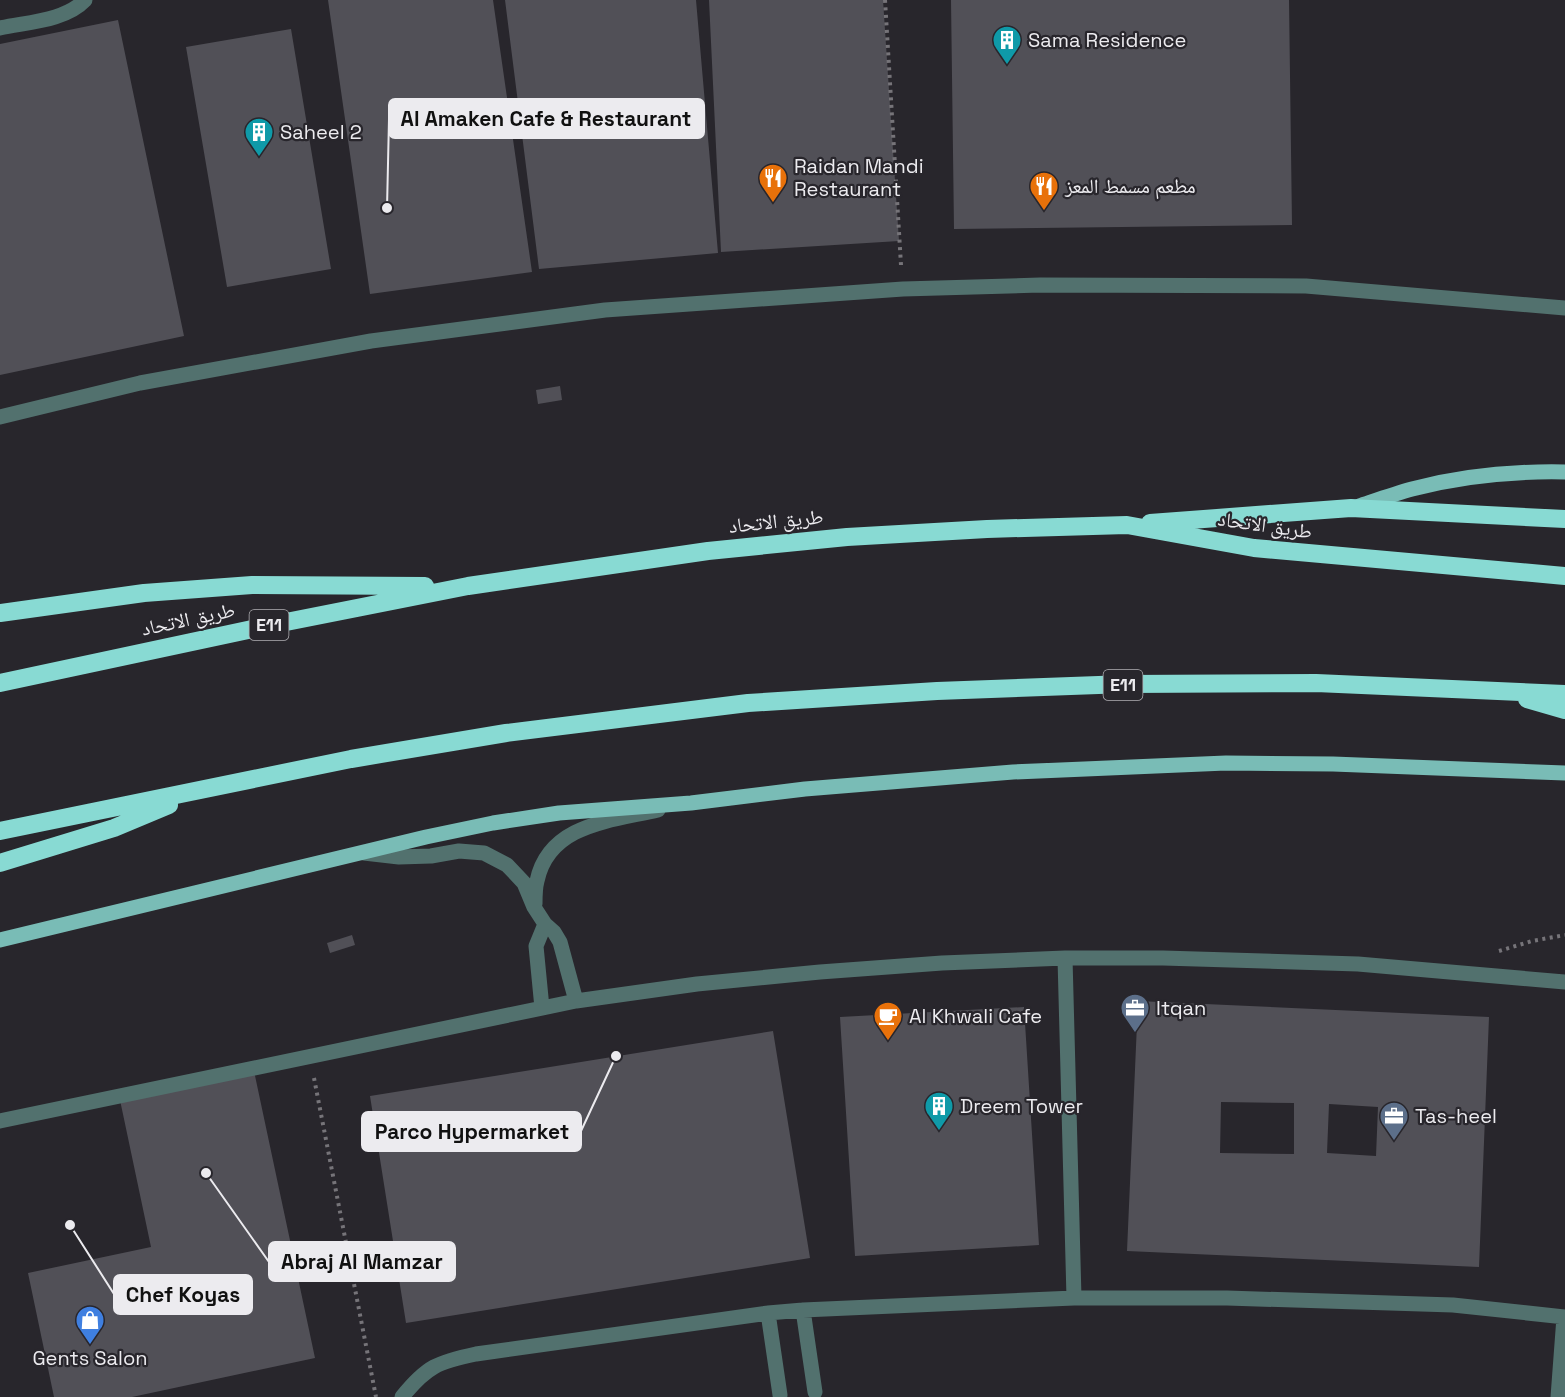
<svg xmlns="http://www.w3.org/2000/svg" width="1565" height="1397" font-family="'Space Grotesk','Noto Naskh Arabic',sans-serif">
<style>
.building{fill:#515057;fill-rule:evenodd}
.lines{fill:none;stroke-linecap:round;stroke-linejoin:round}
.path{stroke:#767479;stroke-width:4;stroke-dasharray:3 4.5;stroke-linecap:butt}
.minor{stroke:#52716e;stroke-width:15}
.major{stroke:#79bcb6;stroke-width:15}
.highway{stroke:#88dad3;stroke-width:18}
.labels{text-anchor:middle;stroke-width:4.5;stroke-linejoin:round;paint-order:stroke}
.shield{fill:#28262c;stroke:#b1b0b4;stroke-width:1.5}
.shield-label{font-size:18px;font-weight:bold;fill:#ecebef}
.poi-label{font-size:20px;fill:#ecebef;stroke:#28262c;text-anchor:start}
.street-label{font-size:20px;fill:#ecebef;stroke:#28262c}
.leader{fill:none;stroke:#ecebef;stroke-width:2}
.callout-dot{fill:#ecebef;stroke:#28262c;stroke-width:2}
.callout{fill:#ecebef;stroke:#ecebef;stroke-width:2}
.callout-label{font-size:21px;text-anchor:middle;font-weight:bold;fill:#111}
</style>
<rect width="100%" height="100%" fill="#28262c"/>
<path class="building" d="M328,0H493L532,272L370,294Z
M505,0H696L718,253L539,269Z
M709,0H883L899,241L721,252Z
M951,0H1289L1292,225L954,229Z
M118,20L184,336L0,375V44Z
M291,29L331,269L227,287L186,47Z
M560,386L562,400L538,404L536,390Z
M352,935L355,945L330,953L327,943Z
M1138,1001L1489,1017L1479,1267L1127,1251ZM1221,1102L1294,1103V1154L1220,1153ZM1329,1104L1378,1107L1376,1156L1327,1153Z
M1024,1007L1039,1245L855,1256L840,1017Z
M773,1031L810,1258L406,1323L370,1096Z
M254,1071L315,1358L132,1397H54L28,1273L151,1247L120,1100Z"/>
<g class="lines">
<path class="path" d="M885,0L901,265
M1499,951L1532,941L1565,935
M314,1078L376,1397"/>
<path class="minor" d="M0,28C27,22 65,21 85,0
M0,417L140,383L371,341L605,310L903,289L1040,285L1306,286L1565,308
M364,853L399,857L431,856L459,851L484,853L507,865L524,883L534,907L545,924L554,932L560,942L576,1001
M535,904C535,897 535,888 537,881C549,824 611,821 658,810
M1065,958L1074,1298
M542,1008L536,946L545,924
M0,1121L576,1001L697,984L820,972L942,963L1065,958H1163L1358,964L1565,982
M803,1310L815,1392
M768,1313L780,1395
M402,1397C427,1366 438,1362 476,1354L768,1313L803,1310L1074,1298H1227L1453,1305L1565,1317
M1558,1397L1564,1317"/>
<path class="major" d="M1359,506C1377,500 1394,494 1412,489C1461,476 1515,471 1565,472
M0,940L426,837L493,823L559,813L691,803L805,789L1013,772L1226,763L1333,764L1565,773"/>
<path class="highway" d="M1150,523L1351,508L1565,519
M0,613L144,593L252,585L425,586
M0,683L271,625L468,586L708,551L847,537L987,529L1127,525L1254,548L1565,576
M1527,699L1565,710
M0,831L351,759L506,733L748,703L937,691L1126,684L1316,683L1565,694
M0,863L114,828L169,805"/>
</g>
<defs>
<g id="building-pin" transform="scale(1.5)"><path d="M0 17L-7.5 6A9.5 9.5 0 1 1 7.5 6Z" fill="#0f9aa8" stroke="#28262c"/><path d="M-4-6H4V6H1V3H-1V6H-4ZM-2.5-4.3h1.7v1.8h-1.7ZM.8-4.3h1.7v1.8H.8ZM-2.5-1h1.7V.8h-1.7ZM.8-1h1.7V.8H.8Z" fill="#fff"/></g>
<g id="restaurant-pin" transform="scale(1.5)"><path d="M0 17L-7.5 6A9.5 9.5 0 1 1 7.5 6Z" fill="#e8710a" stroke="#28262c"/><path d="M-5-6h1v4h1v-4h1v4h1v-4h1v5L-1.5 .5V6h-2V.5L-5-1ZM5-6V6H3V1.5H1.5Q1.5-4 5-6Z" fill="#fff"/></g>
<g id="office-pin" transform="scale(1.5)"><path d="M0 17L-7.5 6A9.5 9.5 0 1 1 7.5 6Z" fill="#5c6f8a" stroke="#28262c"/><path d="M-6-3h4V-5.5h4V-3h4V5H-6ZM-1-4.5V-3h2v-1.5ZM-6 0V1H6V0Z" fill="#fff"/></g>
<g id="cafe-pin" transform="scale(1.5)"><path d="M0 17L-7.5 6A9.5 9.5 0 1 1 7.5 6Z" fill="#e8710a" stroke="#28262c"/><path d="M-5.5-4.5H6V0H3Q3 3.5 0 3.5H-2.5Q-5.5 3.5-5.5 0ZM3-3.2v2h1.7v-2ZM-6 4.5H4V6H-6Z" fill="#fff"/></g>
<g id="shop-pin" transform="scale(1.5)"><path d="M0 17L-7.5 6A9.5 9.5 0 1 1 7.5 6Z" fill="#3f7fe0" stroke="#28262c"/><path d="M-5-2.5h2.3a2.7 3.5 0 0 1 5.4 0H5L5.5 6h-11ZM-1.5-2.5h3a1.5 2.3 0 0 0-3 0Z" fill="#fff"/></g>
</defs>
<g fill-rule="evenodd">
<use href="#building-pin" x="1007" y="40"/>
<use href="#building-pin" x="259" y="132"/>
<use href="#restaurant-pin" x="773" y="178"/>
<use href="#restaurant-pin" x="1044" y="186"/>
<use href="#office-pin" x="1135" y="1008"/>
<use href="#cafe-pin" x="888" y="1016"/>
<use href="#building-pin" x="939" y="1106"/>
<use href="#office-pin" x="1394" y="1116"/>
<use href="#shop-pin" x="90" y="1320"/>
</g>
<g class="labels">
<g class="shield">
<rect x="249.5" y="610" width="39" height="30" rx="4.5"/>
<rect x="1103.5" y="670" width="39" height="30" rx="4.5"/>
</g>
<g class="shield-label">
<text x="269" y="631">E11</text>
<text x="1123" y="691">E11</text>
</g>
<g class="poi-label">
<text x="1028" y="47">Sama Residence</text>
<text x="280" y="139">Saheel 2</text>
<text x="794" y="173">Raidan Mandi<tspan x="794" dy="23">Restaurant</tspan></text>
<text x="1065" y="193">مطعم مسمط المعز</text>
<text x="1156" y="1015">Itqan</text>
<text x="909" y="1023">Al Khwali Cafe</text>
<text x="960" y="1113">Dreem Tower</text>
<text x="1415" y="1123">Tas-heel</text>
<text x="90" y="1365" text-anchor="middle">Gents Salon</text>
</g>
<g class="street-label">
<text transform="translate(776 521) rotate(-6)" y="7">طريق الاتحاد</text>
<text transform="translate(1265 525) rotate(8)" y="7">طريق الاتحاد</text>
<text transform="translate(188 619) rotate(-12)" y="7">طريق الاتحاد</text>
</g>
</g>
<path class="leader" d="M387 208L389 119M616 1056L581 1131M206 1173L269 1262M70 1225L114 1294"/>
<g class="callout-dot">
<circle cx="387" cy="208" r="6"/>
<circle cx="616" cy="1056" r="6"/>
<circle cx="206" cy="1173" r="6"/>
<circle cx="70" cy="1225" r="6"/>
</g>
<g class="callout">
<rect x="389" y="99" width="315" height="39" rx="6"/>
<rect x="362" y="1112" width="219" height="39" rx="6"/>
<rect x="269" y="1242" width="186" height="39" rx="6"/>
<rect x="114" y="1275" width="138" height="39" rx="6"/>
</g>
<g class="callout-label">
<text x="546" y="126">Al Amaken Cafe &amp; Restaurant</text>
<text x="472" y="1139">Parco Hypermarket</text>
<text x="362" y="1269">Abraj Al Mamzar</text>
<text x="183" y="1302">Chef Koyas</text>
</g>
</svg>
